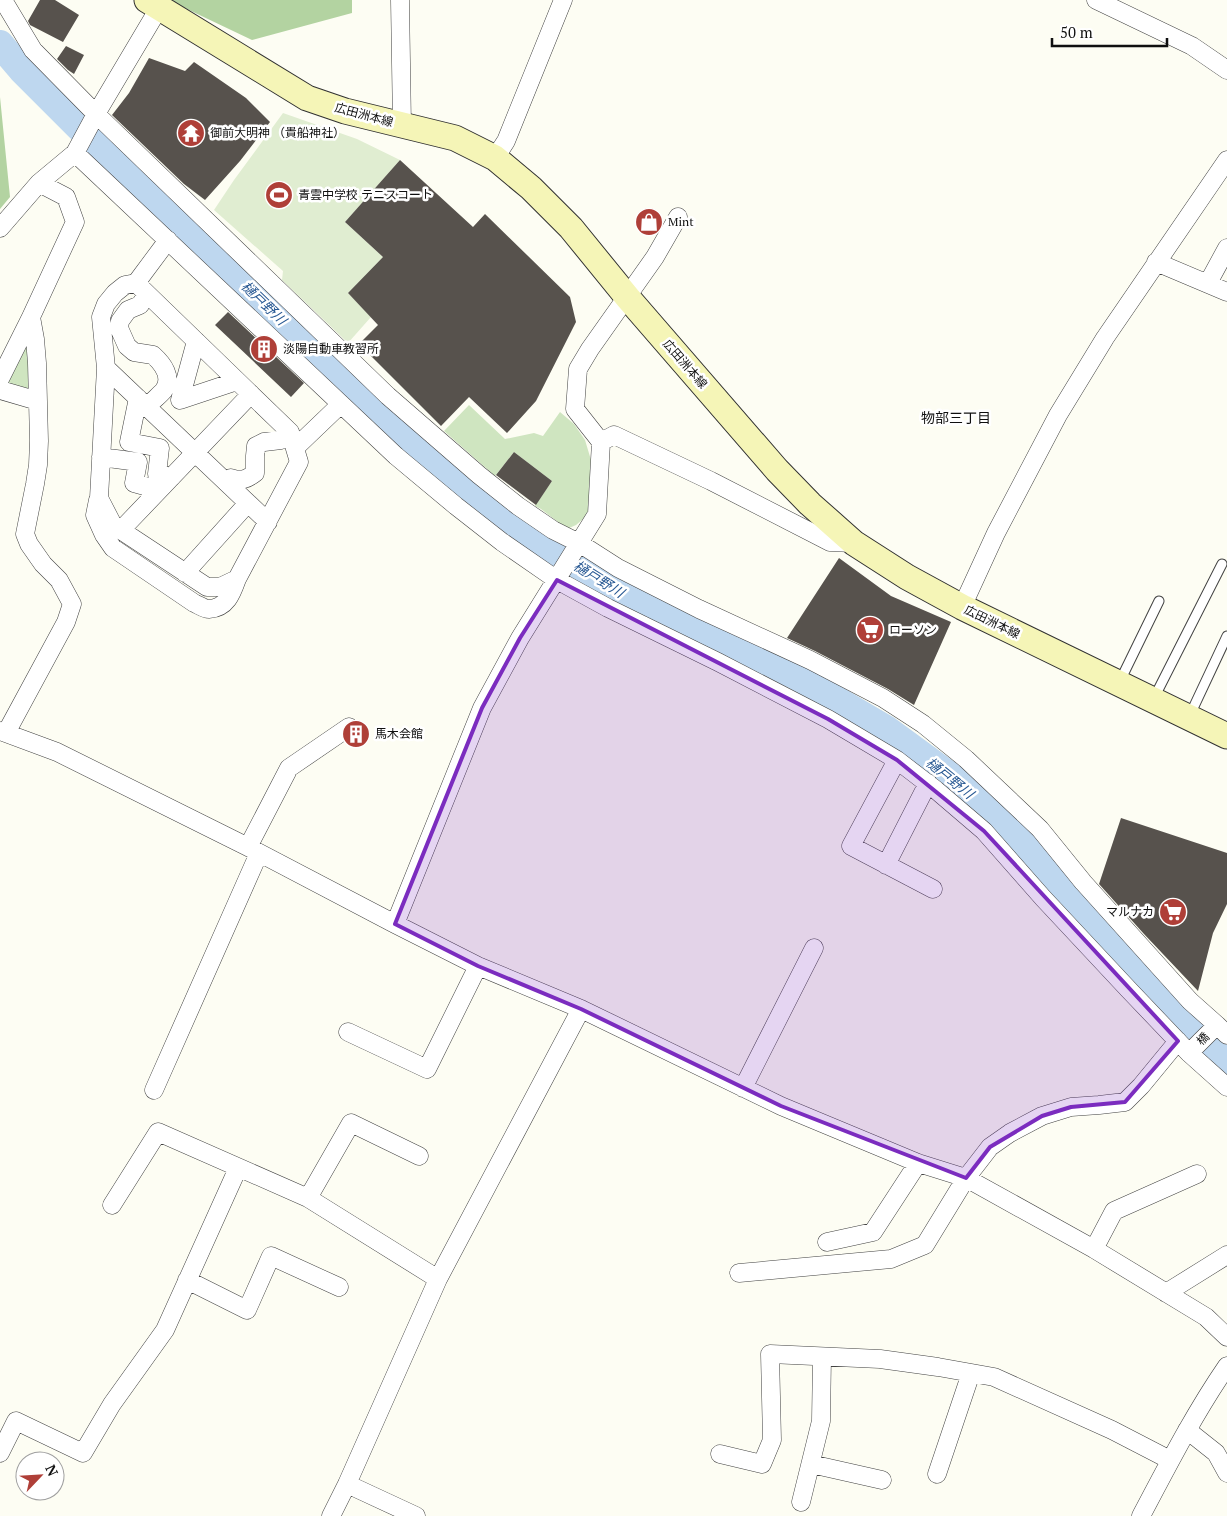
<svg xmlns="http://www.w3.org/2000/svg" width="1227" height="1516" font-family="'PT Serif','Noto Sans JP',serif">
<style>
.green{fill:#cfe5c0}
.forest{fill:#b3d3a1}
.pitch{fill:#e0edd1}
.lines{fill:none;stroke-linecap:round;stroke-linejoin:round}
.river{stroke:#bed7ef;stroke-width:28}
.building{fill:#57524d}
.service-casing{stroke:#424242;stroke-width:11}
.minor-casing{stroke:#424242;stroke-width:19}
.secondary-casing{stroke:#313131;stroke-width:27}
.service{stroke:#fff;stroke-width:9}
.minor{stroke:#fff;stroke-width:18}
.secondary{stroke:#f5f5b7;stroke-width:25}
.marked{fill:#7b2cbf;fill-opacity:0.2;stroke:#7b2cbf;stroke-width:4;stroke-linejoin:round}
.labels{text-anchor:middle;stroke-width:5;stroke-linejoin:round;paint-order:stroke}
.street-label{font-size:12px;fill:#0f0f0f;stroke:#fff}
.poi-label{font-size:12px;fill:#0f0f0f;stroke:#fff;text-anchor:start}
.water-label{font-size:14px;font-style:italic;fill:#275893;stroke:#fff}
.neighbourhood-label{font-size:14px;fill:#0f0f0f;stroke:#fff}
</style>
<rect width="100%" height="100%" fill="#fdfdf3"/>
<path class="green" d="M29,333L30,393L3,385Z
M469,405L505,439L534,433L543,436L560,412L574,424L585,440L591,460L588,515L576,525L567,529L541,509L535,506L552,481L514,452L495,476L444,431Z"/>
<path class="forest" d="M168,0H352V13L252,40Z
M0,97L10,197L0,209Z"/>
<path class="pitch" d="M283,113L357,139L400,160L345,222L383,257L348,293L371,317L348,343L282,280L283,271L214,210L234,180Z"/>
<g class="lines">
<path class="river" d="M0,44L22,70L88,136L204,247L347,383L465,488L596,580L658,614L794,675L886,729L953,778L1014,831L1152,991L1227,1065"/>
</g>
<path class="building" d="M40,0H55L79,15L63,42L30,25L28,21Z
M66,46L84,55L74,74L68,70L57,59Z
M149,58L185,71L194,62L246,98L270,122L240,161L205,200L184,184L112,115L129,93Z
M400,160L473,227L485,214L570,297L576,322L536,401L507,433L469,397L441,426L359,344L378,325L348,293L383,257L345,222Z
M228,312L304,383L291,397L215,325Z
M514,452L552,481L536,505L496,475Z
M839,558L891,596L951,622L914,705L888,689L815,651L787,638Z
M359,723L368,733L353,746L348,740L358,732Z
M1121,818L1227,853V904L1213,933L1198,991L1144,934L1099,884Z"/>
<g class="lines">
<g class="service-casing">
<path id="service" d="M1119,683L1159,601
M1154,698L1222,564
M1189,717L1227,636"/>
</g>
<g class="minor-casing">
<path id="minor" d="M3,0L33,50L96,114L388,396L479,475L518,506L553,530L579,543L618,568L699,609L810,660L883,698L923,724L966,759L1040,829L1083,882L1190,1001L1217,1025L1227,1035
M400,0L402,125
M1096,0L1192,46L1227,70
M75,153L396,456L456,506L502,542L557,580L608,608L718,662L828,719L897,760L936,790L984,831L1043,898L1129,990L1189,1053L1227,1087
M495,158L506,141L563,0
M0,228L39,183L75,153L96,114L159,8
M1156,262L1227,292
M136,283L290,432L299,462L237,579L220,587H207L113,525L99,498L106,368L101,317L106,304L115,293L125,285L136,283L168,240
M1208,283L1227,248
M196,341L180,400L237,381
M106,368L268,522
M0,379L31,317
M0,390L38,401
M138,398L129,442L160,448L157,474L172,477
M147,407C151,402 161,394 164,390C173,377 163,364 153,355L134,352L127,346L119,328L120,321L128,310L140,305L147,294
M601,442L614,435L711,481L830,542L854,543
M295,448L341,404
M101,457L138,462L134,483L159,490
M226,482L231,478C241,481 246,480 255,473V456L256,446L264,442L281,440L290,432
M98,500L95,515L104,535L113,548L194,603C199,605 204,609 209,609C227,608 232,593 237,579
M121,530L251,394
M185,573L248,503
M962,607L996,533L1058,415L1105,338L1227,160
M0,731L57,752L248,847L395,924L478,966L581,1009L781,1106L918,1163L966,1178L1094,1249L1206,1317L1227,1337
M6,733L66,622L72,604L59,580L43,564L29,544L25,534L35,484L38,465L39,441L37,363L35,339L31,317L75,222L66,197L39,183
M897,760L851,846L933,889
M248,847L289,768L349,727
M886,865L928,783
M395,924L482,708L520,638L597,514L601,442L575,409L578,369L590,349L655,257L678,217
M348,1032L427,1069L478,966
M1189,1053L1217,1025
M743,1088L814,948
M154,1090L259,853
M308,1198L351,1123L419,1156
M112,1205L158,1132L308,1198L438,1279
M827,1242L873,1232L918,1163
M1094,1249L1114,1211L1197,1174
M739,1273L891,1259L925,1245L966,1178L990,1147L1010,1133L1042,1116L1071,1107L1099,1105L1125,1102L1141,1086L1178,1041
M187,1280L247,1310L271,1256L339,1287
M1166,1293L1227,1255
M1187,1430L1216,1453L1227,1473
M0,1453L16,1421L83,1453L112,1404L165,1330L238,1168
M720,1454L762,1464L772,1440L770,1354L880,1359L938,1367L994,1377L1112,1430L1170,1460
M811,1464L882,1480
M937,1474L971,1373
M347,1484L416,1516
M801,1502L821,1421L822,1357
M331,1516L347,1484L438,1279L581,1009
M1141,1516C1168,1465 1194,1414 1227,1366"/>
</g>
<g class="secondary-casing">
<path id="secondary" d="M147,0L307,98L345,111L455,138L495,158L531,188L571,228L628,298L777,470L810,504L854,543L907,577L962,607L1227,736"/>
</g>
<use href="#service" class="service"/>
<use href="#minor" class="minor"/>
<use href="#secondary" class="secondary"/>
</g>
<path class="marked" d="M557,580L828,719L897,760L984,831L1178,1041L1125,1102L1071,1107L1042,1116L990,1147L966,1178L781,1106L581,1009L478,966L395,924L482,708L520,638Z"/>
<defs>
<g id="temple-disc" transform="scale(1.4375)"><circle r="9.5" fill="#af3f38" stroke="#fff"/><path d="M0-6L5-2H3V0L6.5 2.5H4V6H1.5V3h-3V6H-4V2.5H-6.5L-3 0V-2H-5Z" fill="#fff"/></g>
<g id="stadium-disc" transform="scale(1.4375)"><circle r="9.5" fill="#af3f38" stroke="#fff"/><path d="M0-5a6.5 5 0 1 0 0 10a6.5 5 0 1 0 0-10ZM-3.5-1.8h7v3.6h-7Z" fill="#fff"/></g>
<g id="shop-disc" transform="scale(1.4375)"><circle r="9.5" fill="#af3f38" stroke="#fff"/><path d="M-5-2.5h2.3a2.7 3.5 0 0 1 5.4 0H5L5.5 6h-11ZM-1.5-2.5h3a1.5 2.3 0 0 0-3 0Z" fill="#fff"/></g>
<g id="building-disc" transform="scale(1.4375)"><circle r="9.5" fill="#af3f38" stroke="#fff"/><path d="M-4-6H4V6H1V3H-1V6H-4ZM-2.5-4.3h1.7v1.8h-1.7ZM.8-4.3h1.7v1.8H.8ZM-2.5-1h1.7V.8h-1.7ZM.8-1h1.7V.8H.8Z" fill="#fff"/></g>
<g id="supermarket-disc" transform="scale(1.4375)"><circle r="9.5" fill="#af3f38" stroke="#fff"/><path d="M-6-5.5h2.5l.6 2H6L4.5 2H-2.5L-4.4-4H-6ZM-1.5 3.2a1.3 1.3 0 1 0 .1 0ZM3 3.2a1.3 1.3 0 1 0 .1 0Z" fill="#fff"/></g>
</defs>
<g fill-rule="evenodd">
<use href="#temple-disc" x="191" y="133"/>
<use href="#stadium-disc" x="279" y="195"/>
<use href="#shop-disc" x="649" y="222"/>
<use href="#building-disc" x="264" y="349"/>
<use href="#supermarket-disc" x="870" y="630"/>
<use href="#building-disc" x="356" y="734"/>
<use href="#supermarket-disc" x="1173" y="912"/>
</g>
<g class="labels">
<g class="street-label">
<text transform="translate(364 115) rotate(15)" y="4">広田洲本線</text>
<text transform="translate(685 364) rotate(49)" y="4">広田洲本線</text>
<text transform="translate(992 622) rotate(26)" y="4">広田洲本線</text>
<text transform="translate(1203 1039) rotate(-44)" y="4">橋</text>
</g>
<g class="poi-label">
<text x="210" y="137">御前大明神 （貴船神社）</text>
<text x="298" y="199">青雲中学校 テニスコート</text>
<text x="668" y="226">Mint</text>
<text x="283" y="353">淡陽自動車教習所</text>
<text x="889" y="634">ローソン</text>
<text x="375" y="738">馬木会館</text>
<text x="1154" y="916" text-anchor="end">マルナカ</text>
</g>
<g class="water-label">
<text transform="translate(264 303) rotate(44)" y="5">樋戸野川</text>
<text transform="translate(599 579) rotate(32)" y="5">樋戸野川</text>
<text transform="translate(950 778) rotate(39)" y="5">樋戸野川</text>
</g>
<g class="neighbourhood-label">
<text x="956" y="423">物部三丁目</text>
</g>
</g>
<g transform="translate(40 1476) rotate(65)"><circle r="24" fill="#ffffff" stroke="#9f9f9f"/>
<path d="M0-4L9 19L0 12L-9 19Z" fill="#af3f38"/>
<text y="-8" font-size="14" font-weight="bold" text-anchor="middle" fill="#0f0f0f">N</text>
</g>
<path d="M1052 38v8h115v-8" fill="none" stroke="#0f0f0f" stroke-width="2.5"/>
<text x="1060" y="38" font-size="15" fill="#0f0f0f" stroke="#ffffff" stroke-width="4" paint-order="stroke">50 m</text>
</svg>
